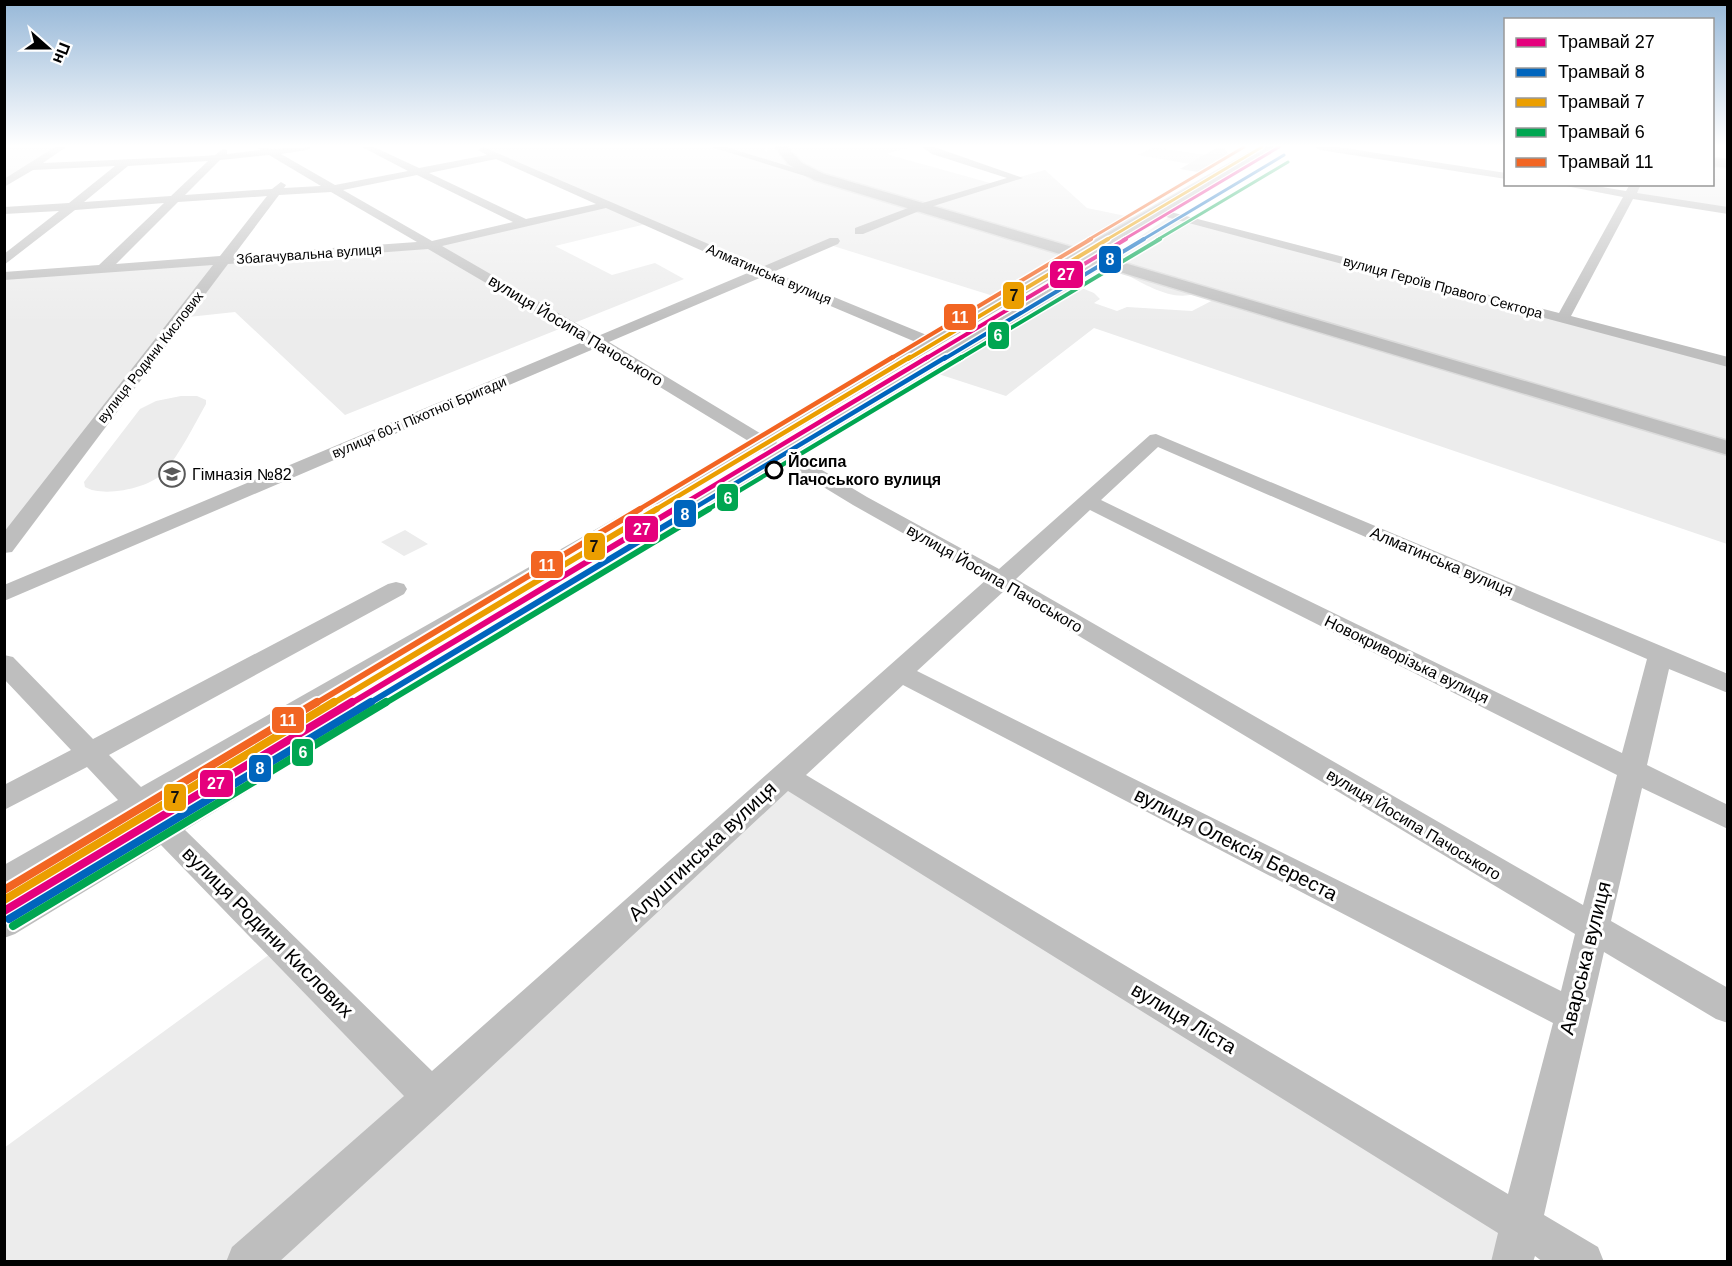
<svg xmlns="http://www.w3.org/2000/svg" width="1732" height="1266" font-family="Helvetica,sans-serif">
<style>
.green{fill:#ececec}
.building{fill:#dfdfdf}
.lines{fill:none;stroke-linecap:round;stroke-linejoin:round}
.major-casing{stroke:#dbdbdb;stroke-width:3}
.minor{fill:#bebebe;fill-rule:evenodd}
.major{fill:#bebebe;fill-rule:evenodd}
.tram-1-far4-casing{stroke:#fff;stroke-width:5}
.tram-1-far3-casing{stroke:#fff;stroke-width:7}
.tram-1-far2-casing{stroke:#fff;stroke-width:8}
.tram-1-far1-casing{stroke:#fff;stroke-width:10}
.tram-1-casing{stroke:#fff;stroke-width:12}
.tram-2-far4-casing{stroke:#fff;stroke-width:5}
.tram-2-far3-casing{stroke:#fff;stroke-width:7}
.tram-2-far2-casing{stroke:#fff;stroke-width:8}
.tram-2-far1-casing{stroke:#fff;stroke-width:10}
.tram-2-casing{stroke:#fff;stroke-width:12}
.tram-3-far4-casing{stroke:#fff;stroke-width:5}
.tram-3-far3-casing{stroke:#fff;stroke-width:7}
.tram-3-far2-casing{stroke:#fff;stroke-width:8}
.tram-3-far1-casing{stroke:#fff;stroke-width:10}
.tram-3-casing{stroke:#fff;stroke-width:12}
.tram-4-far4-casing{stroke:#fff;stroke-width:5}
.tram-4-far3-casing{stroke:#fff;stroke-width:7}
.tram-4-far2-casing{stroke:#fff;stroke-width:8}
.tram-4-far1-casing{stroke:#fff;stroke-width:10}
.tram-4-casing{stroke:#fff;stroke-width:12}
.tram-5-far4-casing{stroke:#fff;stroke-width:5}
.tram-5-far3-casing{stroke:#fff;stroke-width:7}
.tram-5-far2-casing{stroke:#fff;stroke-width:8}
.tram-5-far1-casing{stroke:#fff;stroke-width:10}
.tram-5-casing{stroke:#fff;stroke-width:12}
.tram-1-far4{stroke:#e5007d;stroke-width:3}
.tram-1-far3{stroke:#e5007d;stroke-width:4}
.tram-1-far2{stroke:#e5007d;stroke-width:4.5}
.tram-1-far1{stroke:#e5007d;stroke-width:6}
.tram-1{stroke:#e5007d;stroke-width:8}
.tram-2-far4{stroke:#0065bd;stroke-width:3}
.tram-2-far3{stroke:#0065bd;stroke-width:4}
.tram-2-far2{stroke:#0065bd;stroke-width:4.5}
.tram-2-far1{stroke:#0065bd;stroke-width:6}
.tram-2{stroke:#0065bd;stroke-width:8}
.tram-3-far4{stroke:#eb9e00;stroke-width:3}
.tram-3-far3{stroke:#eb9e00;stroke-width:4}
.tram-3-far2{stroke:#eb9e00;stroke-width:4.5}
.tram-3-far1{stroke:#eb9e00;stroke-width:6}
.tram-3{stroke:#eb9e00;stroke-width:8}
.tram-4-far4{stroke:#00a651;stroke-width:3}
.tram-4-far3{stroke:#00a651;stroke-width:4}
.tram-4-far2{stroke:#00a651;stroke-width:4.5}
.tram-4-far1{stroke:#00a651;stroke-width:6}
.tram-4{stroke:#00a651;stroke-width:8}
.tram-5-far4{stroke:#f26522;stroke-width:3}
.tram-5-far3{stroke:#f26522;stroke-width:4}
.tram-5-far2{stroke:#f26522;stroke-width:4.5}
.tram-5-far1{stroke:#f26522;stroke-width:6}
.tram-5{stroke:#f26522;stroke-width:8}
.stop-dot{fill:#fff;stroke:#000;stroke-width:3}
.labels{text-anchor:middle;stroke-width:6;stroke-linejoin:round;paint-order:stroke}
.far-street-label{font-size:14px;fill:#000;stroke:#fff}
.street-label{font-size:16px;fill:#000;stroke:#fff}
.stop-label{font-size:16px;font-weight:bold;fill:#000;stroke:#fff;text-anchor:start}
.poi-label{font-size:16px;fill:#000;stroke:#fff;text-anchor:start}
.near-street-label{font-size:20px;fill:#000;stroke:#fff}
.line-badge{stroke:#fff;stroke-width:2}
.badge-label{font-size:16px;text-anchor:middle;font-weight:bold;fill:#fff}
.pale-badge-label{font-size:16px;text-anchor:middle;font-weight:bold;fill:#111}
</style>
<rect width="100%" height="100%" fill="#fff"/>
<path class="green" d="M5,147H61L5,184Z
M476,147H765L766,152L769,147H912L886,154L994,184L1045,170L1087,208L1145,220L1003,299L827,244L762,272L650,223L555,246L612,275L655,263L684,279L345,415L235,312L179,318L5,533V276L431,245L608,203Z
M1154,147L1205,155L1190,164L1138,155Z
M1713,162L1727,164V211L1630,195L1636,185L1712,184Z
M1172,215L1727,362V544L1094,328L1006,396L923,369L1067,282L1094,293L1100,299L1094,303L1117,311L1127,307L1192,311L1219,297L1102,262Z
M1129,273L1194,294C1172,301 1146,285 1127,275Z
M181,396H197L206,400V404C194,425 180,454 164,472C151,488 103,498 85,487L84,482L140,409L156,401Z
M405,530L428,544L404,556L381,542Z
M784,775L1521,1223L1512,1262L5,1261L4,1148L281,946L432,1096Z"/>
<path class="building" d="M1218,147H1224L1228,154L1198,172L1180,169Z"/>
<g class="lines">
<g class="major-casing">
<path id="major" d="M775,147H787L802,163L824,174L1079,249L1260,147H1275L1094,254L1728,441V455L814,180L788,164Z
M1712,158L1728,160V168L1712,166Z"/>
</g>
<path class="minor" d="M55,147H66L43,163L204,156L215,155L223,149L227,150V154L261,150L257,147L273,149L312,147L307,150L281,154L335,185L408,171L362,147H374L419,168L487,155L478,150L483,147L762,267L830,238H838L840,241L838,244L773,272L929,336L1076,252H1086L1087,255L1086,258L776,442L782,446L1102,258L1107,259L1109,262L1107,265L797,455L867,497L999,569L1150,435L1156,434L1728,674V693L1669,669L1647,765L1728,805V829L1642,788L1611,921L1728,988V1023L1716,1019L1604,952L1544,1215L1598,1247L1604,1262H1543L1535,1256L1533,1262H1491L1498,1233L788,791L445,1110L279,1262H226L232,1247L404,1096L161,845L15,934L4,938V907L142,825L135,819L15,890L4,894V865L118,800L87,767L4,810V785L71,750L4,679V655L13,657L93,739L388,584L396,582L404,584L407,589L404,594L109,755L141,787L750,442L596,348L4,601V585L585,341L428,249L228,264L12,552L4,553V532L213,265L4,280V272L99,265L164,203L75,210L4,265V254L59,211L4,214V207L69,203L115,166L33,170L4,187V179ZM269,155L321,186L284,188L286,185L281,182L272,189L185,195L220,160ZM496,159L596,204L526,219L429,173ZM208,161L171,196L84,202L128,166ZM417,175L513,222L432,241L343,190ZM331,192L417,242L234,255L279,195ZM267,196L220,256L116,264L178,202ZM606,208L750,272L598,336L442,246ZM762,277L918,343L763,435L609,342ZM1158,447L1647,659L1622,753L1101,500ZM763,450L769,454L165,812L158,805L524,587ZM784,463L853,505L986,580L432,1071L185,830ZM1090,510L1617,775L1583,905L1016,579ZM1004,591L1575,934L1561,991L917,671ZM903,685L1553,1023L1508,1194L806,775Z
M711,147H726L824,177L823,179H815Z
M922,147H934L1023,178L924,209L863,234H855V228L916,205L1007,178L932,154Z
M1315,147H1338L1506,173V179L1320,150Z
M1555,184H1584L1626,191L1630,184H1641L1637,193L1728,207V214L1633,199L1571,316L1728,357V367L1155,214L1153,212L1155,210H1163L1559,313L1623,197Z"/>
<use href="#major" class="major"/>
<g class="tram-1-far4-casing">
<path id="tram-1-far4" d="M1123,240L1279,147"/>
</g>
<g class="tram-1-far3-casing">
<path id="tram-1-far3" d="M925,359L1126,239"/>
</g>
<g class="tram-1-far2-casing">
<path id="tram-1-far2" d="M673,510L928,357"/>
</g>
<g class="tram-1-far1-casing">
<path id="tram-1-far1" d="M350,704L675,509"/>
</g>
<g class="tram-1-casing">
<path id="tram-1" d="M4,911L352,702"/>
</g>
<g class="tram-2-far4-casing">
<path id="tram-2-far4" d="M1142,240L1284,155"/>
</g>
<g class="tram-2-far3-casing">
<path id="tram-2-far3" d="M944,359L1144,239"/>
</g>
<g class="tram-2-far2-casing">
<path id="tram-2-far2" d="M691,510L946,357"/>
</g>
<g class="tram-2-far1-casing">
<path id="tram-2-far1" d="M368,704L693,509"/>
</g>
<g class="tram-2-casing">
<path id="tram-2" d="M9,919L371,702"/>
</g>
<g class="tram-3-far4-casing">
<path id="tram-3-far4" d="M1106,240L1262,147"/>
</g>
<g class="tram-3-far3-casing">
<path id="tram-3-far3" d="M908,359L1108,239"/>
</g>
<g class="tram-3-far2-casing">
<path id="tram-3-far2" d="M655,510L910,357"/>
</g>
<g class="tram-3-far1-casing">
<path id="tram-3-far1" d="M332,704L657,509"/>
</g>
<g class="tram-3-casing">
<path id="tram-3" d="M4,900L334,702"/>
</g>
<g class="tram-4-far4-casing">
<path id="tram-4-far4" d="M1157,240L1288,162"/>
</g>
<g class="tram-4-far3-casing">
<path id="tram-4-far3" d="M959,359L1160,239"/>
</g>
<g class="tram-4-far2-casing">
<path id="tram-4-far2" d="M707,510L962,357"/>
</g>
<g class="tram-4-far1-casing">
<path id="tram-4-far1" d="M384,704L709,509"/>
</g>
<g class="tram-4-casing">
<path id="tram-4" d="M13,926L386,702"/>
</g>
<g class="tram-5-far4-casing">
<path id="tram-5-far4" d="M1088,240L1244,147"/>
</g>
<g class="tram-5-far3-casing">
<path id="tram-5-far3" d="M890,359L1091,239"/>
</g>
<g class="tram-5-far2-casing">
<path id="tram-5-far2" d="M638,510L893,357"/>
</g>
<g class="tram-5-far1-casing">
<path id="tram-5-far1" d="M315,704L640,509"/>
</g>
<g class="tram-5-casing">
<path id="tram-5" d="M4,890L317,702"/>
</g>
<use href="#tram-1-far4" class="tram-1-far4"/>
<use href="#tram-1-far3" class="tram-1-far3"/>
<use href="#tram-1-far2" class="tram-1-far2"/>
<use href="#tram-1-far1" class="tram-1-far1"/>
<use href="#tram-1" class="tram-1"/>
<use href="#tram-2-far4" class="tram-2-far4"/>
<use href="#tram-2-far3" class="tram-2-far3"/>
<use href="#tram-2-far2" class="tram-2-far2"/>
<use href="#tram-2-far1" class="tram-2-far1"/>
<use href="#tram-2" class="tram-2"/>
<use href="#tram-3-far4" class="tram-3-far4"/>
<use href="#tram-3-far3" class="tram-3-far3"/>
<use href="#tram-3-far2" class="tram-3-far2"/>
<use href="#tram-3-far1" class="tram-3-far1"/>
<use href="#tram-3" class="tram-3"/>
<use href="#tram-4-far4" class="tram-4-far4"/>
<use href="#tram-4-far3" class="tram-4-far3"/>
<use href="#tram-4-far2" class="tram-4-far2"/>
<use href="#tram-4-far1" class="tram-4-far1"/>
<use href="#tram-4" class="tram-4"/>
<use href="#tram-5-far4" class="tram-5-far4"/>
<use href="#tram-5-far3" class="tram-5-far3"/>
<use href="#tram-5-far2" class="tram-5-far2"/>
<use href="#tram-5-far1" class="tram-5-far1"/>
<use href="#tram-5" class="tram-5"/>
</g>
<linearGradient id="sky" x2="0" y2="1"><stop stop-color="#97b8d8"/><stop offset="0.45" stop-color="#fff"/><stop offset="1" stop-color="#fff" stop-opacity="0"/></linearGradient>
<rect width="1732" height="324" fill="url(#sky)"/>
<defs>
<g id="school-ring" transform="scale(1.35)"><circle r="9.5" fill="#fff" stroke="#595959" stroke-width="1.5"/><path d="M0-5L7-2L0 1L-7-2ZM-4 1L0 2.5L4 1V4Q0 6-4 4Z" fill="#595959"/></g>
</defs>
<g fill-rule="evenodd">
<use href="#school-ring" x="172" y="474"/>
</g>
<circle class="stop-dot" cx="774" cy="470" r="8"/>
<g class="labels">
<g class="far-street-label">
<text transform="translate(309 254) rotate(-4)" y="5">Збагачувальна вулиця</text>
<text transform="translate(769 274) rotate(23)" y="5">Алматинська вулиця</text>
<text transform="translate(1443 287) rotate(15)" y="5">вулиця Героїв Правого Сектора</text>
<text transform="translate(150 357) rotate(-52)" y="5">вулиця Родини Кислових</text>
<text transform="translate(419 417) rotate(-23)" y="5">вулиця 60-ї Піхотної Бригади</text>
</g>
<g class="street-label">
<text transform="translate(576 330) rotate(31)" y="6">вулиця Йосипа Пачоського</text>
<text transform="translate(1442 561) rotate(23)" y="6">Алматинська вулиця</text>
<text transform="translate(995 578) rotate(30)" y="6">вулиця Йосипа Пачоського</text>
<text transform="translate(1407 659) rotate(26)" y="6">Новокриворізька вулиця</text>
<text transform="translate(1414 824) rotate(31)" y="6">вулиця Йосипа Пачоського</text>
</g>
<g class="stop-label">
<text x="788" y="467">Йосипа<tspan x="788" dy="18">Пачоського вулиця</tspan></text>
</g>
<g class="poi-label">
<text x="192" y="480">Гімназія №82</text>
</g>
<g class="near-street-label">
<text transform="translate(1236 844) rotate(27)" y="7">вулиця Олексія Береста</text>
<text transform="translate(702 851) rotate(-43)" y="7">Алуштинська вулиця</text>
<text transform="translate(268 932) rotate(45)" y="7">вулиця Родини Кислових</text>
<text transform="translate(1585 958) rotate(-76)" y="7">Аварська вулиця</text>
<text transform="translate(1184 1018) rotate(31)" y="7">вулиця Ліста</text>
</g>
</g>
<g class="line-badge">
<rect x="1098" y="245" width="24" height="29" rx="6" fill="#0065bd"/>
<rect x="1049" y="260" width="35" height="29" rx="6" fill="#e5007d"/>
<rect x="1002" y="281" width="23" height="29" rx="6" fill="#eb9e00"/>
<rect x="943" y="303" width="34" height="28" rx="6" fill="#f26522"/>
<rect x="987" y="321" width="23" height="29" rx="6" fill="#00a651"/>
<rect x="716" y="483" width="23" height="29" rx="6" fill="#00a651"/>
<rect x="673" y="499" width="24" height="29" rx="6" fill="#0065bd"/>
<rect x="624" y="515" width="35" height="28" rx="6" fill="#e5007d"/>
<rect x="583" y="532" width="23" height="29" rx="6" fill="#eb9e00"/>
<rect x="530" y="550" width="34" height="29" rx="6" fill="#f26522"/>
<rect x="271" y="706" width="34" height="28" rx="6" fill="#f26522"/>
<rect x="291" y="738" width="23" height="29" rx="6" fill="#00a651"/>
<rect x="248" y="754" width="24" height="29" rx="6" fill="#0065bd"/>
<rect x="199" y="769" width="35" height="29" rx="6" fill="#e5007d"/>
<rect x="163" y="783" width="24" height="29" rx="6" fill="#eb9e00"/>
</g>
<g class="badge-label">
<text x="1110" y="265">8</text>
<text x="1066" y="280">27</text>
<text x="960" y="323">11</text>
<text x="998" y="341">6</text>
<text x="728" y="504">6</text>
<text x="685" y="520">8</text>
<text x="642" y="535">27</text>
<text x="547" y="571">11</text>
<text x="288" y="726">11</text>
<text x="303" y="758">6</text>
<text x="260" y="774">8</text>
<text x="216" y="789">27</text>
</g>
<g class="pale-badge-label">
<text x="1014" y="301">7</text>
<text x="594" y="552">7</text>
<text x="175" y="803">7</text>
</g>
<rect width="1732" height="1266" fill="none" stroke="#000000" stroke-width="12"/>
<rect x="1504" y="18" width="210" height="168" fill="#ffffff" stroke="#999999" stroke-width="1.5"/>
<rect x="1516" y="38" width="30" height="9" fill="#e5007d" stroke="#999999" stroke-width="1.5"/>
<text x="1558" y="48" font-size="18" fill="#000000">Трамвай 27</text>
<rect x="1516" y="68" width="30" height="9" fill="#0065bd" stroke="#999999" stroke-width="1.5"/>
<text x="1558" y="78" font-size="18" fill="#000000">Трамвай 8</text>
<rect x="1516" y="98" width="30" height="9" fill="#eb9e00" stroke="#999999" stroke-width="1.5"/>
<text x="1558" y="108" font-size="18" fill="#000000">Трамвай 7</text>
<rect x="1516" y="128" width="30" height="9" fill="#00a651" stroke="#999999" stroke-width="1.5"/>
<text x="1558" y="138" font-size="18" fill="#000000">Трамвай 6</text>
<rect x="1516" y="158" width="30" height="9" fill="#f26522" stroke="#999999" stroke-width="1.5"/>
<text x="1558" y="168" font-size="18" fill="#000000">Трамвай 11</text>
<g transform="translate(48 48) rotate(111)" stroke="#ffffff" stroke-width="4.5" paint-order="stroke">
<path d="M0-4.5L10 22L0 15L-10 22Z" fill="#000000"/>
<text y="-9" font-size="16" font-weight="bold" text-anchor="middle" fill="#000000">Пн</text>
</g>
</svg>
